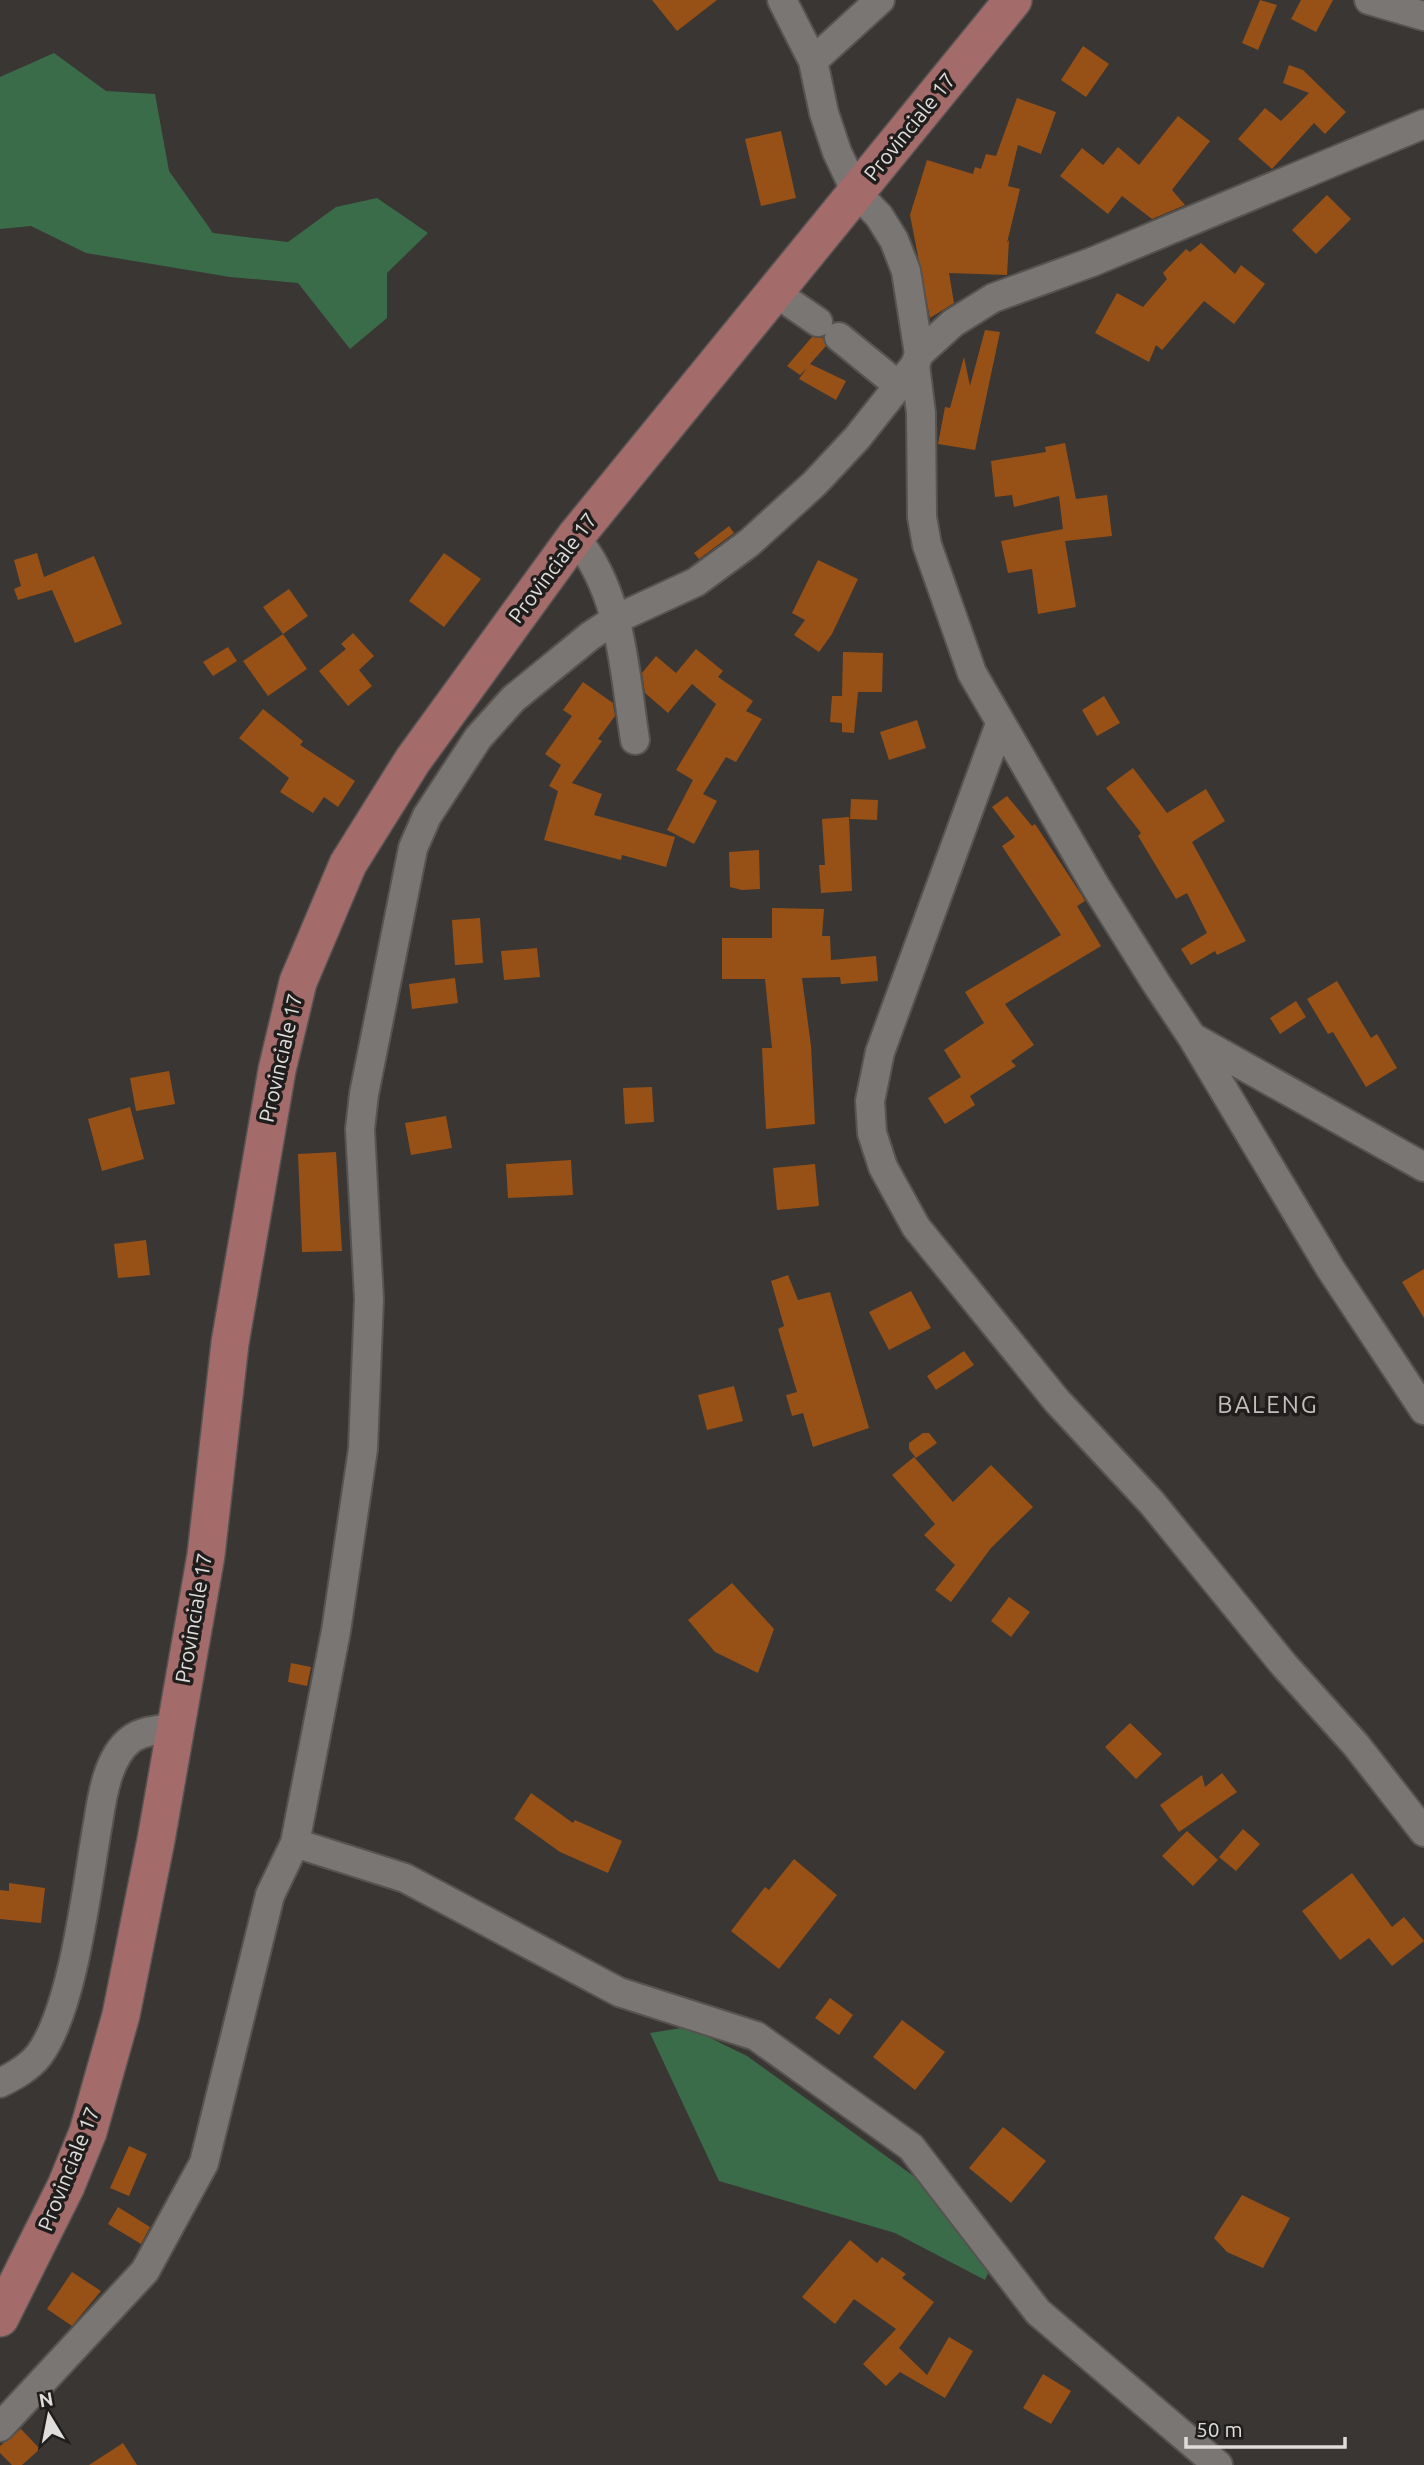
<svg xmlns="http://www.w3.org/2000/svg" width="1424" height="2465" font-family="Ubuntu,sans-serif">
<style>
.green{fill:#3a6c49}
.building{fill:#975116}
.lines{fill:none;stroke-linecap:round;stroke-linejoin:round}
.minor-casing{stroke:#565351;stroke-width:32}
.major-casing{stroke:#565351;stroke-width:40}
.minor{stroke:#7a7673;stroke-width:28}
.major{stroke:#a36b69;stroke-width:37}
.labels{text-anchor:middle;stroke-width:7;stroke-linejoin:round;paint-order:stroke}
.street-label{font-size:21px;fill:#e0dedc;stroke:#1f1e1d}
.quarter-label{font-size:24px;letter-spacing:2px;fill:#c3bebb;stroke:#1f1e1d}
</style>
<rect width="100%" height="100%" fill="#3a3633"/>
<path class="green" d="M54,53L106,91L155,94L169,171L213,233L288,242L336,207L377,198L428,233L387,273V318L350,349L298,283L230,277L86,253L31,226L0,229V77Z
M688,2027L747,2056L951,2203L995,2258L985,2280L895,2233L719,2181L650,2033Z"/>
<path class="building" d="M652,0H717L677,31Z
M1260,0L1277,5L1258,50L1242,43Z
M1301,0H1333L1316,32L1291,19Z
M1083,46L1109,64L1086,97L1061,80Z
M1289,65L1303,70L1346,112L1325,134L1314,123L1272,169L1238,139L1265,108L1281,121L1309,93L1283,83Z
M1017,98L1056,112L1041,154L1018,145L1008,186L1020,189L1007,243L1009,240L1007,275L949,273L954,303L930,318L910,215L927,160L973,174L975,167L981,169L986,154L996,156Z
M1178,116L1210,141L1172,190L1185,205L1152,219L1122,196L1108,214L1060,176L1082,148L1103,165L1118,147L1139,165Z
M781,131L796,198L761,206L745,139Z
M1327,195L1351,219L1316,254L1292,230Z
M1201,243L1235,274L1241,265L1265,284L1234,324L1204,301L1162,350L1156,345L1149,362L1095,333L1117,293L1143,307L1167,279L1163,273L1186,249L1190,252Z
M985,330L1000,332L975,450L938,444L945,407L950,408L964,357L970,386Z
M812,337L823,338L826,346L810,364L846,381L836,400L799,379L807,368L800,375L787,366Z
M1065,443L1076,499L1107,495L1112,536L1065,541L1076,607L1038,614L1032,569L1008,573L1001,541L1063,529L1064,538L1059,496L1014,507L1012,495L995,497L991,461L1046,452L1045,447Z
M729,526L734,533L699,559L694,553Z
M37,553L44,577L94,556L122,624L75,643L52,590L18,600L14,589L21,586L14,560Z
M444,553L481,579L444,627L409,601Z
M818,560L858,579L832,634L819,652L794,635L805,620L792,613Z
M289,589L308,616L283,634L263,607Z
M353,633L374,656L359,670L372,686L348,706L319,671L346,649L341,644Z
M283,634L307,669L268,696L243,661Z
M228,647L237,661L213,676L203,662Z
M696,649L723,671L718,677L753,701L746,711L762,719L736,762L726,757L703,794L717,801L694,844L667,830L693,780L676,770L716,704L692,684L668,713L645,693L642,673L656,656L676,673Z
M843,652L883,653L882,692H858L854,733L842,732V723L830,722L832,696H842Z
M583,682L613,703L615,716L598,739L602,741L572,783L602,794L594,815L675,837L666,867L622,855L621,860L544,840L558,791L549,786L561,765L545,754L572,716L563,710Z
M1104,696L1120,723L1097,736L1082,710Z
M263,709L303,741L300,745L355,781L338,807L324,797L313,813L280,792L289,778L239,738Z
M917,720L926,748L889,760L880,732Z
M1133,768L1167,813L1206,789L1225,821L1192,842L1246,941L1217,955L1215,951L1191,965L1181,949L1207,933L1187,893L1176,899L1138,836L1141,833L1106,788Z
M1007,796L1032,826L1035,824L1081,894L1085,901L1077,906L1101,946L1005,1004L1034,1045L1011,1061L1016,1066L970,1096L975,1105L945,1124L928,1098L961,1077L944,1050L984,1023L965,992L1061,935L1002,846L1015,837L992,807Z
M851,799L878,800L877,820L850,819Z
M849,817L852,891L821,893L819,865H825L822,819Z
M759,850L760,889L742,890L730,887L729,852Z
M772,908L824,909L822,936H830L831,960L876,956L878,981L841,984L840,977L802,978L811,1046L815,1124L766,1129L762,1048H772L765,979H722V938H772Z
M480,918L483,963L455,965L452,920Z
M537,948L540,977L504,980L501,951Z
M455,978L458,1003L412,1009L409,984Z
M1337,981L1371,1038L1377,1034L1397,1068L1366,1087L1333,1032L1328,1034L1307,999Z
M1296,1001L1306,1017L1280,1034L1270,1018Z
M169,1071L175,1104L136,1111L130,1078Z
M652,1087L654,1122L625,1124L623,1088Z
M130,1107L144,1159L102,1171L88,1119Z
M446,1116L452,1148L411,1155L405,1123Z
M336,1152L342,1251L302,1252L298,1154Z
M571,1160L573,1195L508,1198L506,1164Z
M815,1164L819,1206L777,1210L773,1168Z
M146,1240L150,1275L118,1278L114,1244Z
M1424,1269V1318L1402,1282Z
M788,1275L798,1300L830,1292L869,1428L813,1447L803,1413L792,1416L786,1395L797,1392L778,1329L784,1326L771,1281Z
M911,1291L931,1328L889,1350L869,1312Z
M964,1351L974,1365L936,1390L927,1376Z
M734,1386L743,1421L707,1430L698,1395Z
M923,1433H929L937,1443L916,1458L909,1449V1443Z
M914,1457L953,1502L991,1465L1033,1507L991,1548L951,1602L935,1590L955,1565L924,1535L935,1524L892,1475Z
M732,1583L774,1629L758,1673L715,1652L688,1620Z
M1009,1597L1030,1612L1011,1637L991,1621Z
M291,1663L311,1667L307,1686L288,1682Z
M1130,1723L1162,1754L1136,1779L1105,1747Z
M1222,1773L1237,1792L1179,1832L1160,1805L1202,1775L1205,1787Z
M531,1793L573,1823L575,1820L622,1841L608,1873L560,1852L514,1819Z
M1243,1829L1260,1844L1236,1871L1219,1857Z
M1187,1831L1218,1860L1193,1886L1162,1856Z
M794,1859L837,1895L779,1969L731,1931L765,1887L769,1890Z
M1352,1873L1392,1927L1404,1917L1424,1941L1392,1966L1369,1938L1340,1960L1302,1911Z
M9,1883L45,1888L41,1923L0,1919V1890L9,1891Z
M830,1998L853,2015L839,2035L815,2018Z
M902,2020L945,2052L915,2090L873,2057Z
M1003,2127L1046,2161L1011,2203L969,2168Z
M129,2146L147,2154L129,2196L110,2188Z
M1242,2195L1290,2218L1263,2268L1227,2252L1214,2238Z
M118,2207L150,2227L141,2244L108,2224Z
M850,2240L877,2263L882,2257L906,2274L902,2278L934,2302L899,2348L927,2375L949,2337L973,2351L945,2398L900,2372L886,2386L863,2364L896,2329L854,2299L835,2324L802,2297Z
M72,2272L101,2291L72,2326L47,2309Z
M1043,2374L1071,2391L1051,2424L1023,2408Z
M21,2429L40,2449L22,2465H12L0,2453V2446Z
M123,2443L137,2465H89Z"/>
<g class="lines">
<g class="minor-casing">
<path id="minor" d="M782,0L813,61L824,113L837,152L856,192L879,216L894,240L906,271L919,354
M1369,0L1424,16
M813,61L880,0
M776,293L818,322
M839,337L899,386
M915,365L921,413L922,517L927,545L972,673L1096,887L1156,983L1192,1037L1424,1167
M575,537C622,593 624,670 635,740
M1000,724L880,1052L870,1101L872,1133L883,1167L916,1227L1057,1401L1152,1503L1284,1665L1356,1745L1424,1832
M1192,1037L1330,1268L1424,1410
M295,1843L405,1878L619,1992L756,2036L911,2147L1038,2312L1218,2465
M0,2083C14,2076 29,2068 39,2055C74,2008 87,1884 98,1823C102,1796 108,1757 130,1740C142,1730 161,1730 176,1727
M0,2427L145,2271L204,2163L270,1895L295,1843L336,1631L363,1449L369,1299L360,1129L364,1094L413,848L427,816L478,738L513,699L590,636L616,619L696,582L749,543L815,483L857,438L915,365L919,354L953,323L993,298L1092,262L1424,124"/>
</g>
<g class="major-casing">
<path id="major" d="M0,2318L66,2186L88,2132L121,2015L156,1840L206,1555L230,1343L277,1070L298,982L348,864L413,760L575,537L1013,0"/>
</g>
<use href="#minor" class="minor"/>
<use href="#major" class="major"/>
</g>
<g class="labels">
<g class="street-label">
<text transform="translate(910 127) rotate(-51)" y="7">Provinciale 17</text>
<text transform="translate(553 568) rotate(-53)" y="7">Provinciale 17</text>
<text transform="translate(281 1058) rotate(-77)" y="7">Provinciale 17</text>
<text transform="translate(194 1618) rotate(-80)" y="7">Provinciale 17</text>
<text transform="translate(69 2169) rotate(-68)" y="7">Provinciale 17</text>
</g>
<g class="quarter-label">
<text x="1268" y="1413">BALENG</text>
</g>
</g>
<g transform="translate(49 2416) rotate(350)" stroke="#1f1e1d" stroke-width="5" paint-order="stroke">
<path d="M0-5L12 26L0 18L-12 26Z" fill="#e0dedc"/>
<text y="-10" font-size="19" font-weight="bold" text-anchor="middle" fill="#e0dedc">N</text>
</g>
<path d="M1186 2437v10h159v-10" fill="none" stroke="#e0dedc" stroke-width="3.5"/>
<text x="1196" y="2437" font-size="21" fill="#e0dedc" stroke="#1f1e1d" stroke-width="5" paint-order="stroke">50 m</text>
</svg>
